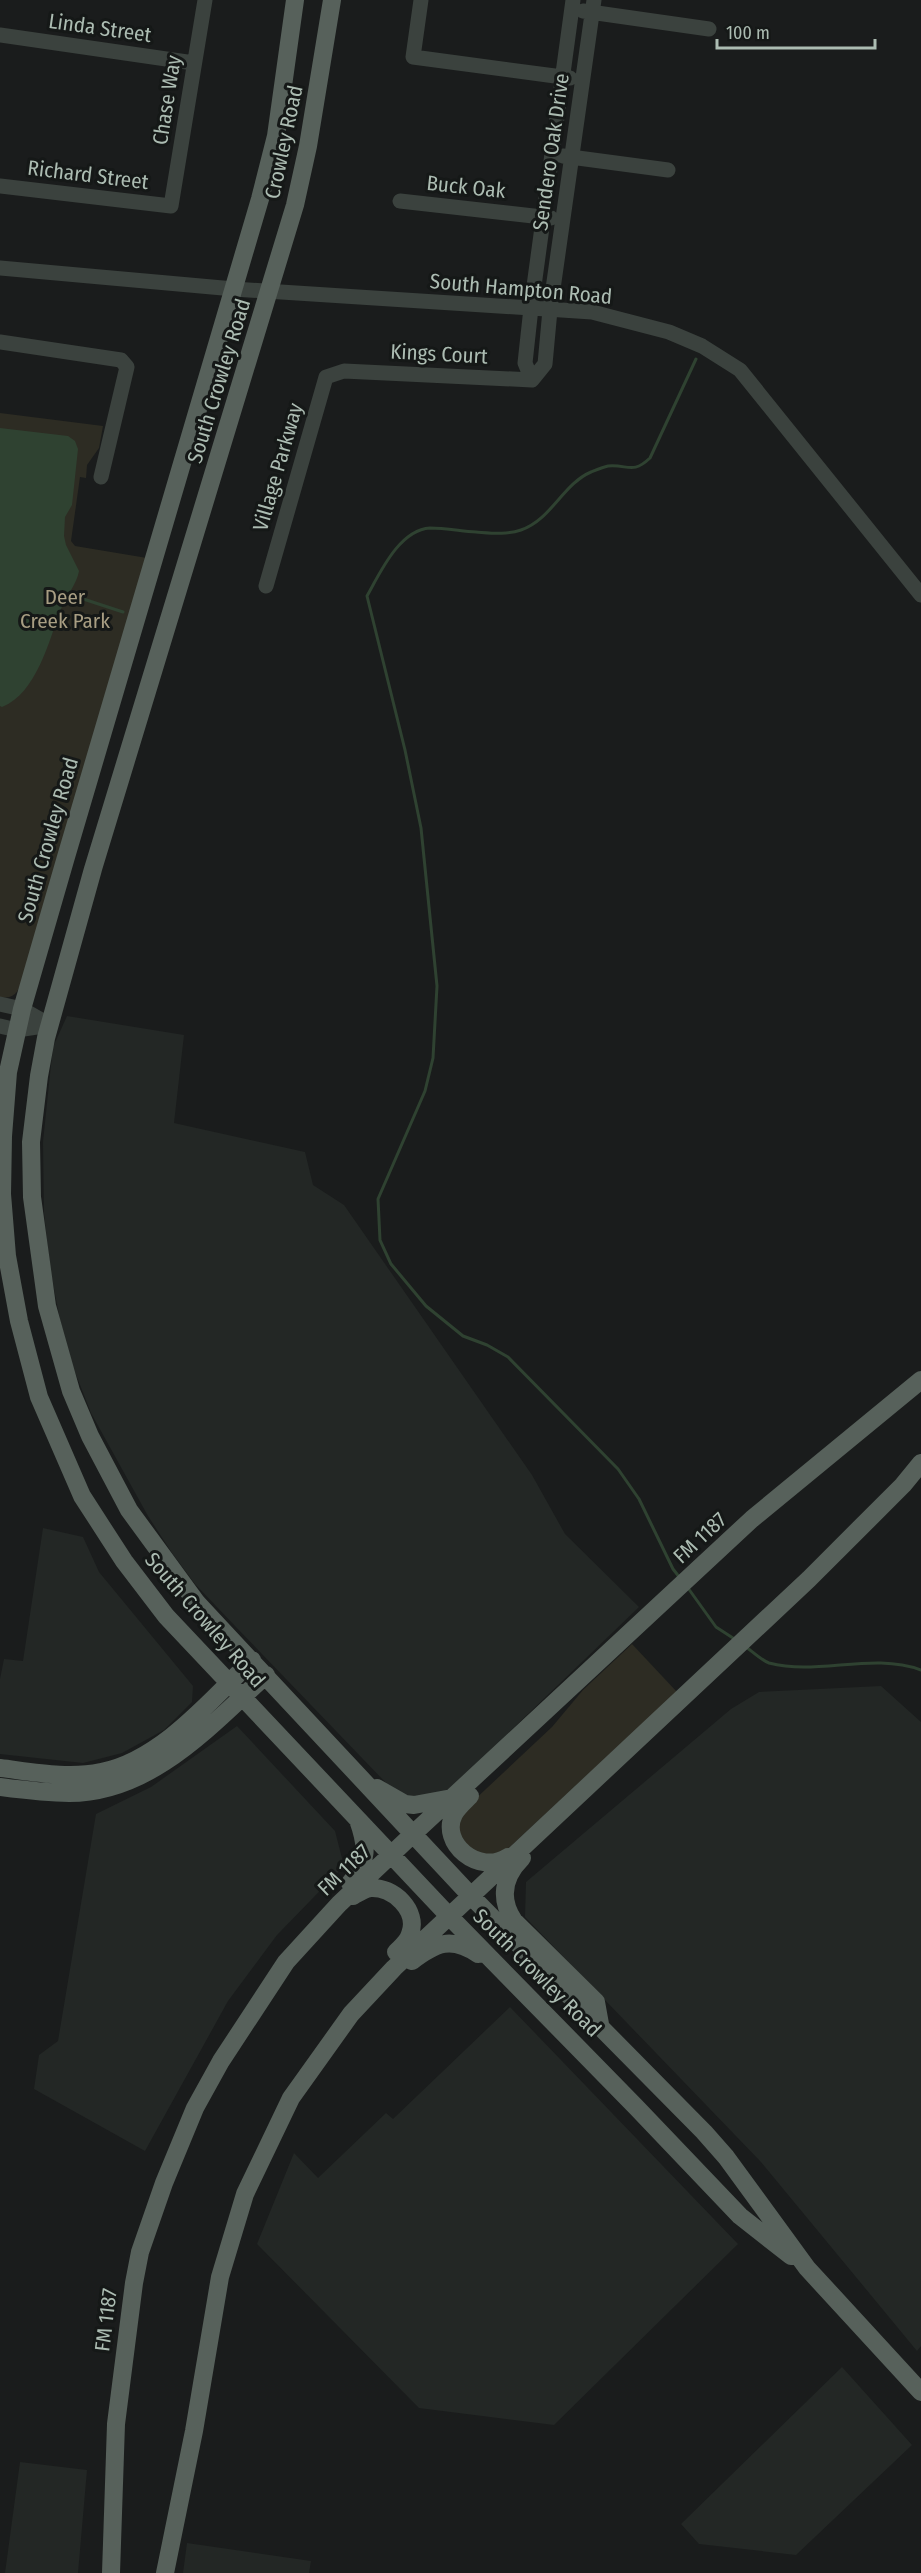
<svg xmlns="http://www.w3.org/2000/svg" width="921" height="2573" font-family="'Fira Sans Condensed',sans-serif">
<style>
.built{fill:#232725}
.green{fill:#2d2c23}
.water{fill:#2f4231}
.lines{fill:none;stroke-linecap:round;stroke-linejoin:round}
.stream{stroke:#2f4231;stroke-width:3}
.minor{stroke:#3b423e;stroke-width:15}
.major{stroke:#57615b;stroke-width:18}
.labels{text-anchor:middle;stroke-width:6;stroke-linejoin:round;paint-order:stroke}
.street-label{font-size:21px;fill:#acbcb2;stroke:#151817}
.park-label{font-size:21px;fill:#a89e83;stroke:#151817}
</style>
<rect width="100%" height="100%" fill="#1a1c1c"/>
<path class="built" d="M67,1016L184,1035L174,1123L305,1152L313,1185L344,1205L532,1475L565,1534L639,1607L450,1789L414,1801L387,1784L235,1626L195,1584L172,1553L148,1516L91,1413L73,1367L60,1320L50,1268L44,1213L43,1142L50,1074L53,1047Z
M43,1528L83,1537L99,1572L193,1686L192,1702L164,1730L122,1753L83,1763L0,1754V1679L4,1659L23,1661Z
M881,1686L921,1722V2346L917,2351L761,2162L525,1917L526,1882L731,1709L759,1692Z
M237,1726L335,1831L344,1866L277,1935L228,2001L145,2151L34,2089L39,2055L58,2041L96,1814L151,1787Z
M510,2007L738,2244L554,2425L419,2408L257,2244L294,2153L318,2178L386,2113L393,2119Z
M842,2367L912,2445L796,2555L699,2544L681,2524Z
M20,2462L87,2470L78,2573H5Z
M187,2543L311,2561L309,2573H183Z"/>
<path class="green" d="M0,413L103,426L99,448L87,465L86,478L80,477L71,541L75,546L147,558L21,983C17,994 13,999 0,997Z
M632,1644L677,1692L499,1857L483,1858L461,1840L458,1819L470,1804L552,1727L583,1690Z"/>
<path class="water" d="M0,428L68,436L75,441L78,449L72,505L65,517L64,536L66,545L79,571C77,584 66,596 61,609C49,640 37,693 2,707L0,706Z"/>
<g class="lines">
<path class="stream" d="M68,594L123,612
M680,1578L673,1569L639,1499L618,1469L508,1357L487,1345L463,1336L426,1306L391,1264L380,1240L378,1199L425,1091L433,1058L437,986L421,828L405,750L367,596C380,573 399,530 430,528C445,528 461,531 476,532C491,533 507,535 521,530C551,520 563,484 591,472C596,470 603,467 608,466C628,464 632,475 650,458L696,359
M688,1588L716,1627L736,1640
M746,1647C753,1652 761,1660 769,1663C818,1676 872,1652 921,1670"/>
<path class="minor" d="M421,0L413,57L570,78
M583,11L709,29
M0,35L194,63
M563,156L668,170
M0,186L171,206L205,0
M400,201L551,218
M0,268L234,289L592,312L669,332L702,346L740,370L921,595
M0,342L121,360L127,367L101,477
M532,380L545,364L550,310L594,0
M532,380L525,363L531,308L573,0
M266,586L326,377L344,371L532,380
M0,1004L22,1009L50,1025
M0,1026L17,1030L50,1025"/>
<path class="major" d="M295,0L276,136L260,199L66,857L22,1009L8,1072L3,1136L2,1194L7,1256L19,1321L39,1397L82,1496L124,1561L166,1616L448,1915L636,2107L740,2216L791,2256
M332,0L308,146L295,205L93,869L46,1038L39,1076L31,1142L32,1197L47,1306L71,1391L90,1436L129,1510L197,1603L470,1895L704,2132L726,2157L807,2268L921,2392
M0,1768C33,1772 69,1779 101,1772C160,1761 211,1700 252,1660
M0,1787C23,1790 46,1793 69,1793C151,1793 210,1726 266,1675
M377,1788L405,1804L414,1805L452,1798
M470,1796C464,1802 458,1807 454,1814C439,1843 479,1876 508,1857
M522,1858C503,1877 499,1899 514,1921L596,2002L600,2024
M350,1883C369,1862 367,1845 358,1820
M353,1896C358,1893 364,1889 370,1888C393,1886 419,1911 410,1934C408,1942 402,1946 396,1952
M412,1961C436,1943 451,1936 478,1954
M111,2573L116,2424L134,2283L140,2252L164,2183L195,2108L221,2061L286,1962L339,1904L413,1834L752,1519L921,1380
M165,2573L194,2431L220,2277L245,2194L291,2098L351,2014L394,1968L809,1579L903,1485L921,1463"/>
</g>
<g class="labels">
<g class="street-label">
<text transform="translate(100 28) rotate(8)" y="7">Linda Street</text>
<text transform="translate(167 100) rotate(-81)" y="7">Chase Way</text>
<text transform="translate(284 142) rotate(-78)" y="7">Crowley Road</text>
<text transform="translate(551 152) rotate(-82)" y="7">Sendero Oak Drive</text>
<text transform="translate(88 175) rotate(7)" y="7">Richard Street</text>
<text transform="translate(466 187) rotate(6)" y="7">Buck Oak</text>
<text transform="translate(521 289) rotate(5)" y="7">South Hampton Road</text>
<text transform="translate(439 354) rotate(3)" y="7">Kings Court</text>
<text transform="translate(219 381) rotate(-73)" y="7">South Crowley Road</text>
<text transform="translate(278 467) rotate(-74)" y="7">Village Parkway</text>
<text transform="translate(48 840) rotate(-74)" y="7">South Crowley Road</text>
<text transform="translate(700 1538) rotate(-43)" y="7">FM 1187</text>
<text transform="translate(205 1620) rotate(49)" y="7">South Crowley Road</text>
<text transform="translate(344 1870) rotate(-44)" y="7">FM 1187</text>
<text transform="translate(537 1973) rotate(45)" y="7">South Crowley Road</text>
<text transform="translate(106 2320) rotate(-83)" y="7">FM 1187</text>
</g>
<g class="park-label">
<text x="65" y="604">Deer<tspan x="65" dy="24">Creek Park</tspan></text>
</g>
</g>
<path d="M717 39v9h158v-9" fill="none" stroke="#acbcb2" stroke-width="3"/>
<text x="726" y="39" font-size="18" fill="#acbcb2" stroke="#151817" stroke-width="4.5" paint-order="stroke">100 m</text>
</svg>
